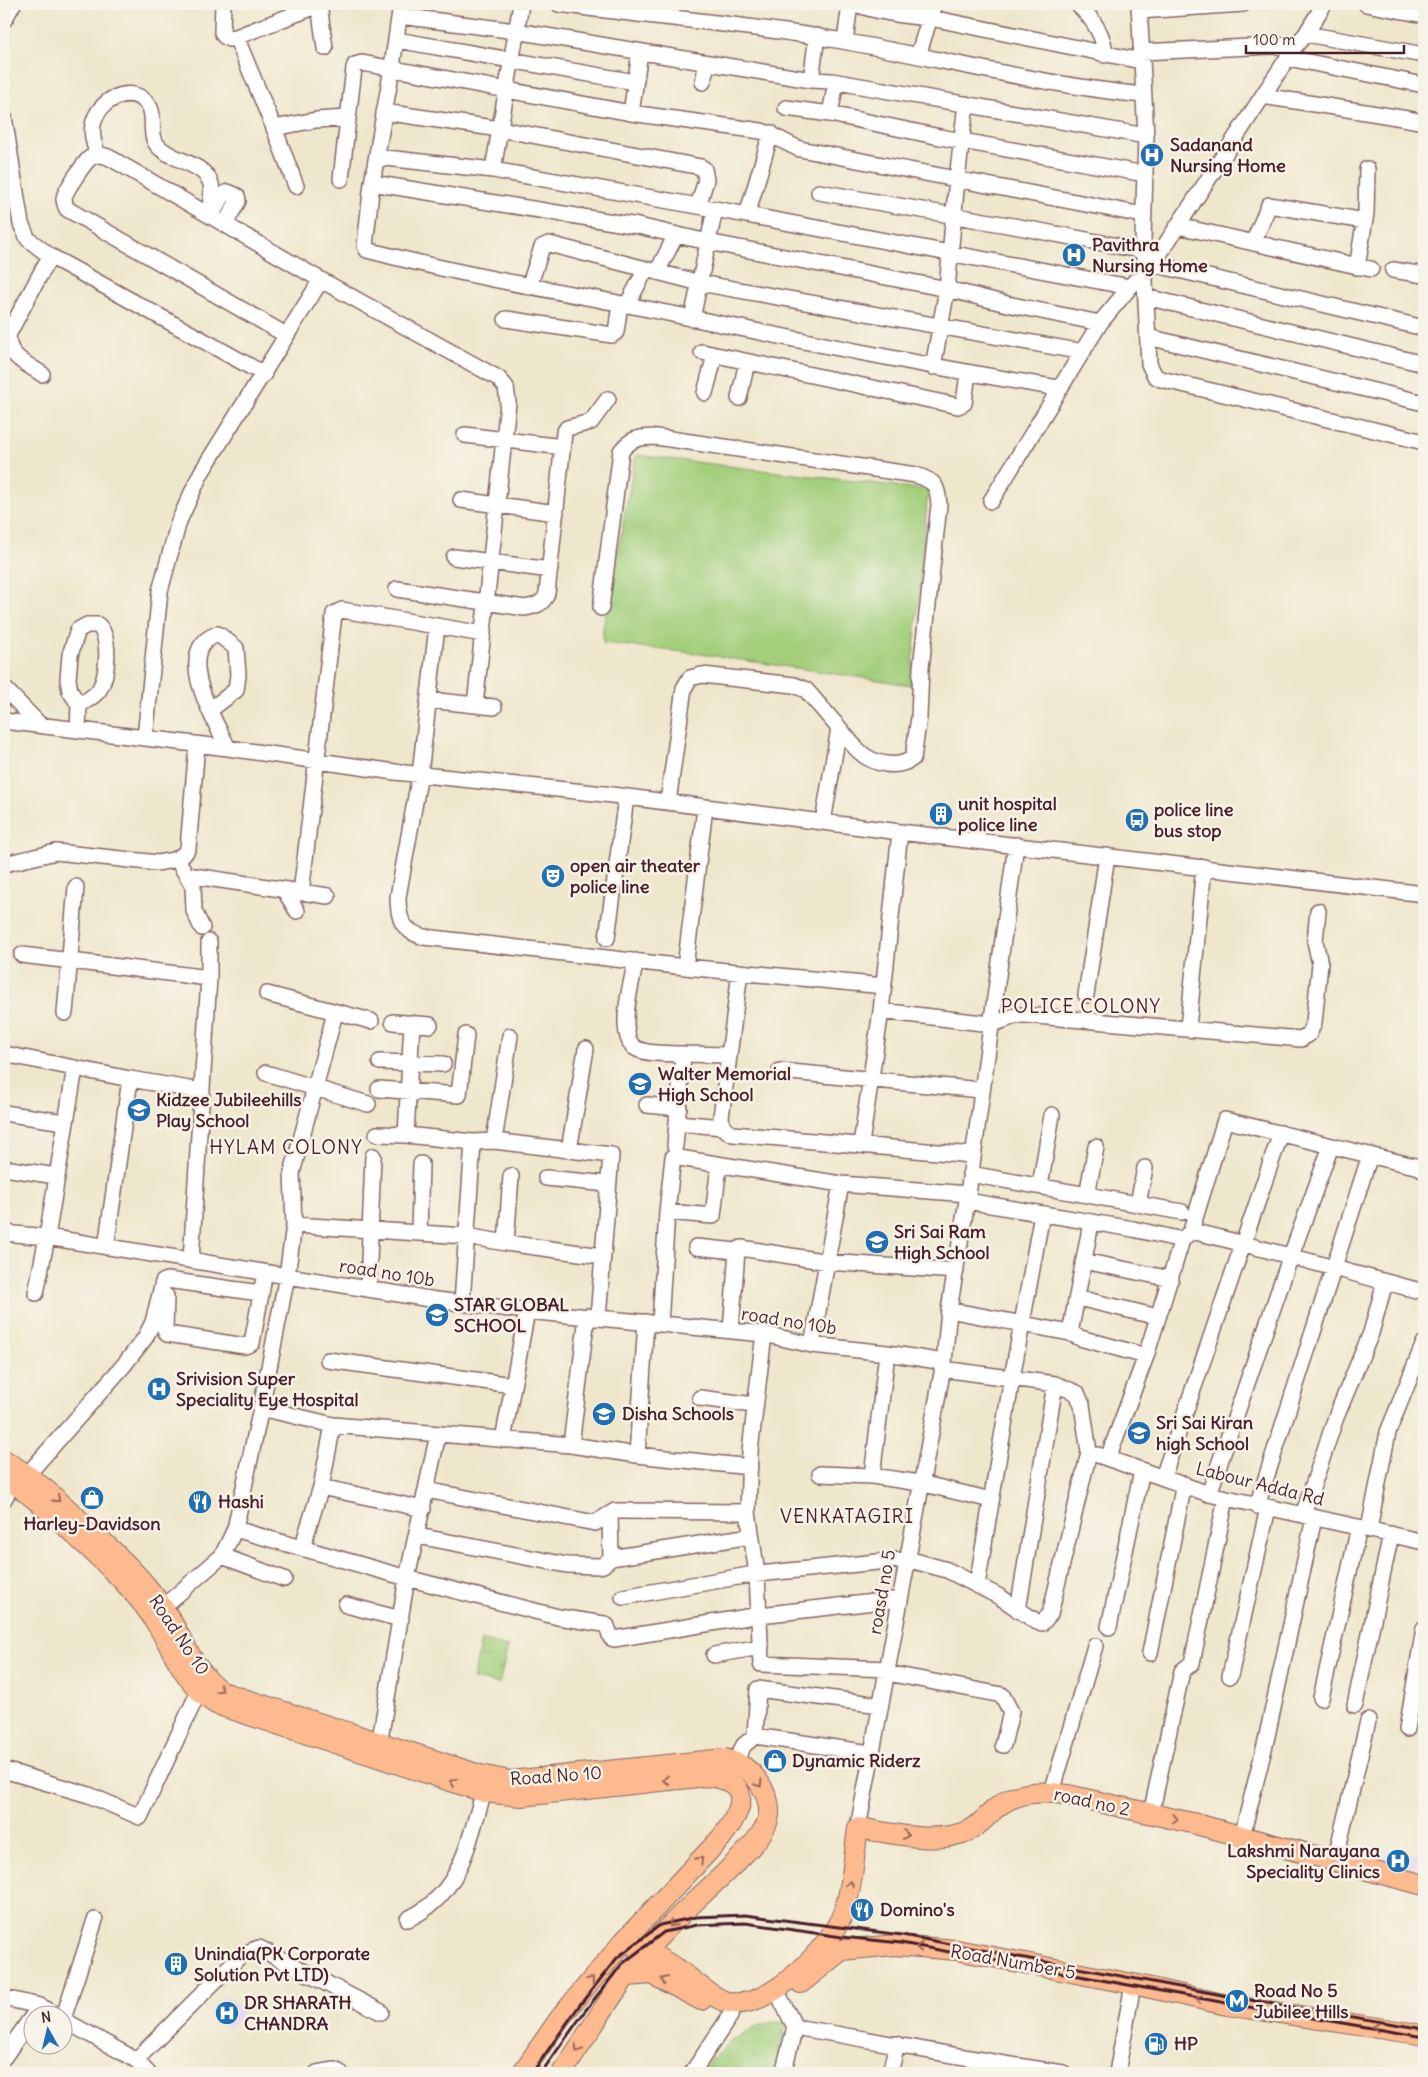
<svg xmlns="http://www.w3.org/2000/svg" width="1428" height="2077" font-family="Delius,sans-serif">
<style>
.built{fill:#e3d3f2}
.grass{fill:url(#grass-tufts);stroke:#767754}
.pitch{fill:#a3cf7c;stroke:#767754}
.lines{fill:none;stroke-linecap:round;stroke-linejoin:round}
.minor-casing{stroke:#846563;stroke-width:18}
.major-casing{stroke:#846563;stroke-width:22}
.minor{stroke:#fff;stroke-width:15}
.major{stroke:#fcba8e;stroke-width:20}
.rail{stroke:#4a1f2b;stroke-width:3}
.oneway{stroke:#9a6558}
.labels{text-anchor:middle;stroke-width:5;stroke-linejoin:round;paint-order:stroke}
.poi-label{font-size:18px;font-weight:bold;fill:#4a1f2b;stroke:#f7f3e8;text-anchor:start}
.street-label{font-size:18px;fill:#4a1f2b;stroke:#f7f3e8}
.neighbourhood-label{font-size:19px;letter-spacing:1px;fill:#4a1f2b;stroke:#f7f3e8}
</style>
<defs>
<pattern id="grass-tufts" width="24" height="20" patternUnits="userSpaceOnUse" patternTransform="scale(1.25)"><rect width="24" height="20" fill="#a3cf7c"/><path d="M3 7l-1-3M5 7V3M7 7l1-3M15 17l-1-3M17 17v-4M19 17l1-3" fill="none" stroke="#8eb16b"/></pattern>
</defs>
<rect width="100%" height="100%" fill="#f7f3e8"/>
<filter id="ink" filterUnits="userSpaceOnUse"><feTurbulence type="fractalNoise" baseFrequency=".02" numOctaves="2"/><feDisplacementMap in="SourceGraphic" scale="10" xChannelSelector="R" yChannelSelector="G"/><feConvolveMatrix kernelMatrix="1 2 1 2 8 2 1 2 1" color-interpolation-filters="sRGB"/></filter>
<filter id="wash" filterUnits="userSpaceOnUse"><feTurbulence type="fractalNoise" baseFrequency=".0096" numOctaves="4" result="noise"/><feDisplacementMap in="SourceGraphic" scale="20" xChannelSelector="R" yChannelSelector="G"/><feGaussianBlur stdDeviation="1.12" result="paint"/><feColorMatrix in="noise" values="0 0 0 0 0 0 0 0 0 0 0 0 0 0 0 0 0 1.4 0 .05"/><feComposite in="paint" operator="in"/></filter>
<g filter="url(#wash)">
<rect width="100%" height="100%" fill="#efe7cc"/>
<path class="built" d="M1383,1848L1418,1856L1414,1874L1378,1866Z
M226,1996L244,2010L229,2029L211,2015Z"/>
<path class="grass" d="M481,1640L508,1647L499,1684L473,1679Z
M787,2022L773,2073H701C708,2057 743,2031 760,2025C768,2022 779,2022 787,2022Z"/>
<path class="pitch" d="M636,455L928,490L911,685L701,654L603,643V629Z"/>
</g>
<g filter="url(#ink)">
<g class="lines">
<g class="minor-casing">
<path id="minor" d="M223,4L222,32L224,36L229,39L236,37
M324,4L319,5L325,48
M401,4L391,74L372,183L365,246L367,250C450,272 534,287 618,303C765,333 911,364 1058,388
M559,4C651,17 745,24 837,40C939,58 1040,85 1143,95
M856,4C880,13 905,16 931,18L1141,61
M1077,4C1091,16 1105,36 1105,55
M1139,4L1146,136L1143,240L1149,364L1155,376L1161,379L1424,442
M1366,4L1424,15
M1139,11L1243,4
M400,16L516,31L811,80L832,81L1146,136
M4,20L13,4
M1306,34L1424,55
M397,40L635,82
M845,41L850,4
M1140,52L1296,45
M918,56L934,4
M1288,58L1424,85
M811,80L817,36
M703,82L707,63
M1263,96C1317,105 1371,112 1424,122
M786,108L830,114L940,137L1145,174
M384,112L500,129L701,167L704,169L706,180L698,206
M631,113L640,52
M830,114L836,82
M4,117L21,224L28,239L50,256L264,374
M274,128L316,120L347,118
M98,155C94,145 90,132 94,121C100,101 127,85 145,101C159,113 146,135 159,147C172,161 205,163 211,184C213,193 210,206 209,215
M377,157L493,170L715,209L1130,287
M493,170L521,4
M341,179L354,68L355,65L362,63L631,113L761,131C775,135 786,144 800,149L1143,215
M372,183L638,226L708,242L947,289L1007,304L1100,323
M296,186L274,128L236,37L319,5
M819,192L1019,227L1144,251
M747,215L771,133
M211,216L224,194L228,192L237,196L238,201L225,224
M1178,226L1371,269
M1253,243L1269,205L1365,221
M1153,264L1424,328
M1357,267L1366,213L1367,169
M1393,270L1424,275
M657,272L676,235
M1145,276L1296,45L1306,34L1324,4
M529,287L542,247L549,244L700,283L1083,352
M1146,297L1424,364
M627,305L646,269
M506,319L612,335L616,332L620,304
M692,319L715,209
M286,335L67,209C65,205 64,203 64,198C65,191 84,163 90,158C97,153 105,155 112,159L321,280L498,378L506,387L508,403L475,705
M1148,337L1424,403
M702,352L958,406L964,403L968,373
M933,367L947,289L957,179L966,104
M42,374C27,364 4,355 9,333L50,256
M705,393L715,355
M739,398L747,362
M465,435L563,447
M461,500L556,513
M991,501L1100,323L1135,281
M454,557L550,570
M397,589L525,608C535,606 544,604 547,593L564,433L567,428L591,422L608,399
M601,608L621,451C631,438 640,437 656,437L916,475C935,481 938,486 939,505L921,668L919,717L913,758C898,769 874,765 860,752C852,745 846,736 839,728
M437,626L420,774L398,897C398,919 402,931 424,937L685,967L705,808
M4,688L40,725
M429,700L494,707
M210,710L236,690L238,675L236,648L218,634C171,649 215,721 228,748
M4,721L228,748L395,772L604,794L900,832L1424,894
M78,729L79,705L70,691L68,679L70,655L78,630L87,625H98C111,637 108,676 99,690C94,697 86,701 79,705
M145,738L160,591L179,521L201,473L321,280
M197,745L188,848L185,853L177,859L193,886L194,911L202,928
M668,802L684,688L690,678L702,675L794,685L806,690L839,728L823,822
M4,864L56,852L158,863L177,859
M187,875L328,896
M285,891L297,911
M301,893L334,614L342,610L483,634
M607,938L626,798
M22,955L209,978
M636,961C632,981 615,1038 637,1049C650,1055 670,1053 683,1054L677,1123L723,1127
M685,967L884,986
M740,972L721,1117C722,1126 724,1130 733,1134L972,1155
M267,994L371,1021
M1086,995L1107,856
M881,1011L991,1024C1004,1022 1012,1014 1025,1015L1301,1039L1309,1034L1314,1022L1320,964L1315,941L1318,911
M65,1013L76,887
M393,1022L430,1025
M412,1023L406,1135L473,1142L494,1141L611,1155L598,1318
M1188,1028L1204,867
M4,1054L130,1079L201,1091
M683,1054L729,1055
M380,1062L443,1064
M780,1071L981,1090
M266,1073L368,1104
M379,1089L459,1095L466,1035
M647,1105L679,1108
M4,1113L64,1122
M377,1134L406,1135
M494,1141L510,1036
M861,1144L881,1011L900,832
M675,1146L677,1123
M569,1150L586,1049
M4,1168L56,1176
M970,1174L1182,1212
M546,1178L608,1184
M1040,1186L1052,1115
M1087,1195L1096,1147
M967,1201L1133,1229L1182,1240
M1138,1204L1145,1168
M667,1212L713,1216L719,1165
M294,1225L466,1236L506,1243L602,1256
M1191,1231L1225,1120L1406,1164L1420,1167L1424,1171
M419,1232L421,1164
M4,1233L47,1237L436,1300L527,1311L764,1334L812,1345L887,1353L944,1362
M506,1243L511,1176
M106,1247L130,1079
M696,1247L737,1251L741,1248L828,1262L956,1271
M191,1260L209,978V942
M1084,1261L1171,1279
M368,1288L373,1156
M36,1293L47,1237L75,1068
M166,1296L165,1330L167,1334L245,1346L252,1343L263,1283
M1078,1298L1158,1317
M462,1303L473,1142
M949,1310L1070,1333L1080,1338L1146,1356
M660,1324L667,1212L673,1157L841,1184L968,1194
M731,1331L737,1251
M1070,1333L1091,1223
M764,1334L750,1451L748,1512L757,1574L761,1664L888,1669
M812,1345L841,1184
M328,1360L512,1385
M700,1398L754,1405
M261,1408L333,1425L571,1445L637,1455L750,1467
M503,1440L527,1311
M571,1445L587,1316
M637,1455L646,1322
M1098,1455L1209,1494L1424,1542
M1108,1458L1146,1356L1182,1240L1191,1231C1269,1249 1346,1272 1424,1292V1294
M820,1474L872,1476L920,1483L991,1500
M27,1475L124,1365L145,1338L153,1322L163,1282L167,1280L260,1293
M872,1476L887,1353
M1163,1477L1281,1133
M321,1487L423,1509
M426,1490L595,1523L615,1511H621L748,1512
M1209,1494L1288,1264L1331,1146
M4,1499L13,1483
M1257,1506L1370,1155
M610,1514L611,1558
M1303,1515L1336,1417L1371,1333L1385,1282
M235,1529L407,1578L558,1617L604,1624L607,1626L611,1638L614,1639L760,1615L900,1599
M1369,1529L1388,1432L1424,1343
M418,1536L567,1565L599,1566L603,1565L611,1558L751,1536
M302,1548L321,1487L333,1425
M222,1556L284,1579
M977,1585L1012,1378L1042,1214
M623,1597L749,1575L907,1559L947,1570L1000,1597L1037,1622L1042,1623L1050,1614L1089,1452L1082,1405L1077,1393L1055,1384L942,1369
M346,1605L401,1619
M163,1607L222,1556L235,1529L261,1408L287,1276L294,1225L292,1173L335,1013
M1018,1610L1055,1384
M1109,1627L1142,1470
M1150,1653L1184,1484
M714,1655L761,1647
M887,1673L1002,1695L1011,1712L1003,1745
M1230,1676L1268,1508
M1321,1698L1359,1527
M1355,1705L1391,1534
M1407,1729L1424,1628
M755,1736L758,1689L880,1705
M378,1751L407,1578L438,1434
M735,1762L744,1745L755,1736L870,1753
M4,1770L89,1795L140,1817L199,1691
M1052,1792L1095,1646
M1151,1814L1182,1671L1192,1663L1226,1498
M858,1828L944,1362L949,1310L968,1194L1016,845
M1242,1836L1265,1745L1314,1518
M1335,1861L1368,1721
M408,1919C462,1893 467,1844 484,1792
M775,1988L795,2027L783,2073
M4,1998L40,2006L55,2014
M62,2019L136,2060L148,2073
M63,2019L95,1920
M795,2027C884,2042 973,2060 1063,2073
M4,2057L32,2017
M136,2060L241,1955L259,1948L381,2012
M317,2073L335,2070L340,2073
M692,2073L730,2016L735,2003
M890,2073L897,2044
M1117,2073L1133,1984"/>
</g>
<g class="major-casing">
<path id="major" d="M4,1460C35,1478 61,1503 87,1527C114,1552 142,1577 163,1608C182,1635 194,1674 222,1692L480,1775L510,1781L725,1759C730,1761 735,1762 739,1764C759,1775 776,1803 766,1825C759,1841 739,1859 727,1871C700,1897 670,1923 646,1951C614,1989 589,2033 562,2073
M4,1477C30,1493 52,1514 75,1535C102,1560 130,1585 151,1615C172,1645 184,1685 216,1704L484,1792L521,1796L707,1776C755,1781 743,1810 721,1838L624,1941L560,2018L522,2073
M635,1946C649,1953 663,1960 676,1968C691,1978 710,1997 727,2002C766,2013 826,1951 841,1918C852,1896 854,1853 858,1828C892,1833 935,1845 968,1831C978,1827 987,1816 995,1809C1015,1791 1042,1790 1068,1795L1192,1823L1424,1885
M627,1976L652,1974L701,2000
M801,1983L842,1950L895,1945L957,1950L1133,1984L1227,2005L1424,2035"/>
</g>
<use href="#minor" class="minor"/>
<use href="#major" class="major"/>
<path class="rail" d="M532,2073L579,2006L617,1958L660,1925L696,1917L745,1915L902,1935L1238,1998L1424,2029
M541,2073L585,2011L622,1964L664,1932L697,1925L745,1923L842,1937L901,1943L1237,2005L1424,2037"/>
</g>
<defs><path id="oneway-chevron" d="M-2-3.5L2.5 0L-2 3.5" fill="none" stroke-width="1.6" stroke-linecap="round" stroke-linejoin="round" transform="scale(1.25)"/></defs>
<g class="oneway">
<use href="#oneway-chevron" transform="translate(57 1499) rotate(43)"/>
<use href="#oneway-chevron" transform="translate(220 1689) rotate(31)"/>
<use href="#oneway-chevron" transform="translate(666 1780) rotate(174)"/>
<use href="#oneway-chevron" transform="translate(453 1782) rotate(-162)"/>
<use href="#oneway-chevron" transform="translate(759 1784) rotate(58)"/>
<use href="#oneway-chevron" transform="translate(1175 1819) rotate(13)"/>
<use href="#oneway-chevron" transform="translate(906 1835) rotate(8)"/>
<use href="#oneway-chevron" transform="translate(700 1860) rotate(-46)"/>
<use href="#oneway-chevron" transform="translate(850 1884) rotate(-77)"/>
<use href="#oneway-chevron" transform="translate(672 1924) rotate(135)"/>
<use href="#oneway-chevron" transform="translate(919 1947) rotate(-175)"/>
<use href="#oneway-chevron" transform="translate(591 1980) rotate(-50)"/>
<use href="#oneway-chevron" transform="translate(664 1980) rotate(-155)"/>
<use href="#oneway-chevron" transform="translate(1199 1999) rotate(-167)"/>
<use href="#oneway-chevron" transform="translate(1376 2027) rotate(-171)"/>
<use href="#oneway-chevron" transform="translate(578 2049) rotate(124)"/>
</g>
</g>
<defs>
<g id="hospital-disc" transform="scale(1.25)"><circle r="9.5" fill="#1f6fb2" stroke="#f7f3e8"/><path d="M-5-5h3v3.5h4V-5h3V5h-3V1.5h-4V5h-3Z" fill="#fff"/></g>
<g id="building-disc" transform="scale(1.25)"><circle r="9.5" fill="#1f6fb2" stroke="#f7f3e8"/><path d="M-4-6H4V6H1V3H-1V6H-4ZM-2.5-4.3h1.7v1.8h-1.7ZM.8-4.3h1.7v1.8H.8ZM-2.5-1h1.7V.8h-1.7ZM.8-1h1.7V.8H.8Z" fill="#fff"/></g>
<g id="bus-disc" transform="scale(1.25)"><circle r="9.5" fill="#1f6fb2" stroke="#f7f3e8"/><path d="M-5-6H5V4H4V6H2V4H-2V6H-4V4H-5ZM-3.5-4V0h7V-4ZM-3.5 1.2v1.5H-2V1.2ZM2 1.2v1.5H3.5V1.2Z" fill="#fff"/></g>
<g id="theatre-disc" transform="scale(1.25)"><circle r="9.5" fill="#1f6fb2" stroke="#f7f3e8"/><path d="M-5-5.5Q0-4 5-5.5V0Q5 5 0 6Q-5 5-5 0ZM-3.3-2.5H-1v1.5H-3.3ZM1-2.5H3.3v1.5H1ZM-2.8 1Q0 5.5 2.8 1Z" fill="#fff"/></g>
<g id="university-disc" transform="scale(1.25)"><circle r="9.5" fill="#1f6fb2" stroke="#f7f3e8"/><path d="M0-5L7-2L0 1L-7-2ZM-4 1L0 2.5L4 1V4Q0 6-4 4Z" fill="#fff"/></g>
<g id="shop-disc" transform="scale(1.25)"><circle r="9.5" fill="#1f6fb2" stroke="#f7f3e8"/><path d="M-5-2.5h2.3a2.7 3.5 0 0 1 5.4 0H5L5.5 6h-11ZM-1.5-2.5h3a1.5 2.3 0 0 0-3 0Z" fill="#fff"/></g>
<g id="restaurant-disc" transform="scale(1.25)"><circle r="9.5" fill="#1f6fb2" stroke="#f7f3e8"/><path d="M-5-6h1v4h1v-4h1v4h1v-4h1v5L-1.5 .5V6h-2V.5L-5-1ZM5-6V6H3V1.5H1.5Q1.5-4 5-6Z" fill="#fff"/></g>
<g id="metro-disc" transform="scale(1.25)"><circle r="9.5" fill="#1f6fb2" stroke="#f7f3e8"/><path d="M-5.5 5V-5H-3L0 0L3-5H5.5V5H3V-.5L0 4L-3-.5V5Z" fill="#fff"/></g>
<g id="fuel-disc" transform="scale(1.25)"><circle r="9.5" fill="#1f6fb2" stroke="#f7f3e8"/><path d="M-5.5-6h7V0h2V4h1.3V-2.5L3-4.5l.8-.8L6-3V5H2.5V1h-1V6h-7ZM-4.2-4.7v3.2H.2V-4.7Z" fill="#fff"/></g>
</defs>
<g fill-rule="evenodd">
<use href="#hospital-disc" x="1152" y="155"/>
<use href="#hospital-disc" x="1074" y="255"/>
<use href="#building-disc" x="941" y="814"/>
<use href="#bus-disc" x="1137" y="820"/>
<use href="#theatre-disc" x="553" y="876"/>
<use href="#university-disc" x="640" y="1084"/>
<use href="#university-disc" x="139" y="1110"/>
<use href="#university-disc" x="877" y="1242"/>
<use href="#university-disc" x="437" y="1315"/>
<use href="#hospital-disc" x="159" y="1389"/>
<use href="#university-disc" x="604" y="1414"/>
<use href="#university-disc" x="1139" y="1433"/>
<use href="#shop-disc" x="92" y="1498"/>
<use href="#restaurant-disc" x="200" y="1502"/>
<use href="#shop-disc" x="775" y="1761"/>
<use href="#hospital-disc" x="1398" y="1861"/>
<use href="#restaurant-disc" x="862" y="1910"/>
<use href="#building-disc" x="176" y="1964"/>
<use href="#metro-disc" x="1237" y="2001"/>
<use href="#hospital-disc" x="227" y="2013"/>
<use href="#fuel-disc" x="1156" y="2044"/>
</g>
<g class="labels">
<g class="poi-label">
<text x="1170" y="151">Sadanand<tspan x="1170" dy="21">Nursing Home</tspan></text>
<text x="1092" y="251">Pavithra<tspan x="1092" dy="21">Nursing Home</tspan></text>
<text x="958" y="810">unit hospital<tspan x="958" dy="21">police line</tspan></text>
<text x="1154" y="816">police line<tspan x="1154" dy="21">bus stop</tspan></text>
<text x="570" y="872">open air theater<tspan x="570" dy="21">police line</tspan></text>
<text x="658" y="1080">Walter Memorial<tspan x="658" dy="21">High School</tspan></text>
<text x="156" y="1106">Kidzee Jubileehills<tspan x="156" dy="21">Play School</tspan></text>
<text x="894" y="1238">Sri Sai Ram<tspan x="894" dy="21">High School</tspan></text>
<text x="454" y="1311">STAR GLOBAL<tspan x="454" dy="21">SCHOOL</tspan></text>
<text x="176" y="1385">Srivision Super<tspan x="176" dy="21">Speciality Eye Hospital</tspan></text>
<text x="622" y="1420">Disha Schools</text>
<text x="1156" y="1429">Sri Sai Kiran<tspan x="1156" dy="21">high School</tspan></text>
<text x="218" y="1508">Hashi</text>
<text x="92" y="1530" text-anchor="middle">Harley-Davidson</text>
<text x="792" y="1767">Dynamic Riderz</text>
<text x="1380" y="1857" text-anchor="end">Lakshmi Narayana<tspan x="1380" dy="21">Speciality Clinics</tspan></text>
<text x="880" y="1916">Domino's</text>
<text x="194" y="1960">Unindia(PK Corporate<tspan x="194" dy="21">Solution Pvt LTD)</tspan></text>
<text x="1254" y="1997">Road No 5<tspan x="1254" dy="21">Jubilee Hills</tspan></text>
<text x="244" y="2009">DR SHARATH<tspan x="244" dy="21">CHANDRA</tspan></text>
<text x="1174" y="2050">HP</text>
</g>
<g class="street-label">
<text transform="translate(387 1273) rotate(9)" y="6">road no 10b</text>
<text transform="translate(789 1321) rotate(9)" y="6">road no 10b</text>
<text transform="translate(1260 1484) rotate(14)" y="6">Labour Adda Rd</text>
<text transform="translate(882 1592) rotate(-80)" y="6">roasd no 5</text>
<text transform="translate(179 1635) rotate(56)" y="6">Road No 10</text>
<text transform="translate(556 1776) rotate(-4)" y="6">Road No 10</text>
<text transform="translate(1092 1802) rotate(12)" y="6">road no 2</text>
<text transform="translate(1013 1962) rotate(10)" y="6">Road Number 5</text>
</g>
<g class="neighbourhood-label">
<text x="1081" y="1013">POLICE COLONY</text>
<text x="286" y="1154">HYLAM COLONY</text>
<text x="847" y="1523">VENKATAGIRI</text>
</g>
</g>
<rect width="1428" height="2077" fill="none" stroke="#f7f3e8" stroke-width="20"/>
<g transform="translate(48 2030) rotate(352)"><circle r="24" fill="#f7f3e8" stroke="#b29e9c"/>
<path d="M0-4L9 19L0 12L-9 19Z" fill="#1f6fb2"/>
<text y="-8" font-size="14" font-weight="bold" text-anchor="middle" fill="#4a1f2b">N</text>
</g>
<path d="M1246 45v8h158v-8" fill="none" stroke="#4a1f2b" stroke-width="2.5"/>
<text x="1253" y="45" font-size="15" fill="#4a1f2b" stroke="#f7f3e8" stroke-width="4" paint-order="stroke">100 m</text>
</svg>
